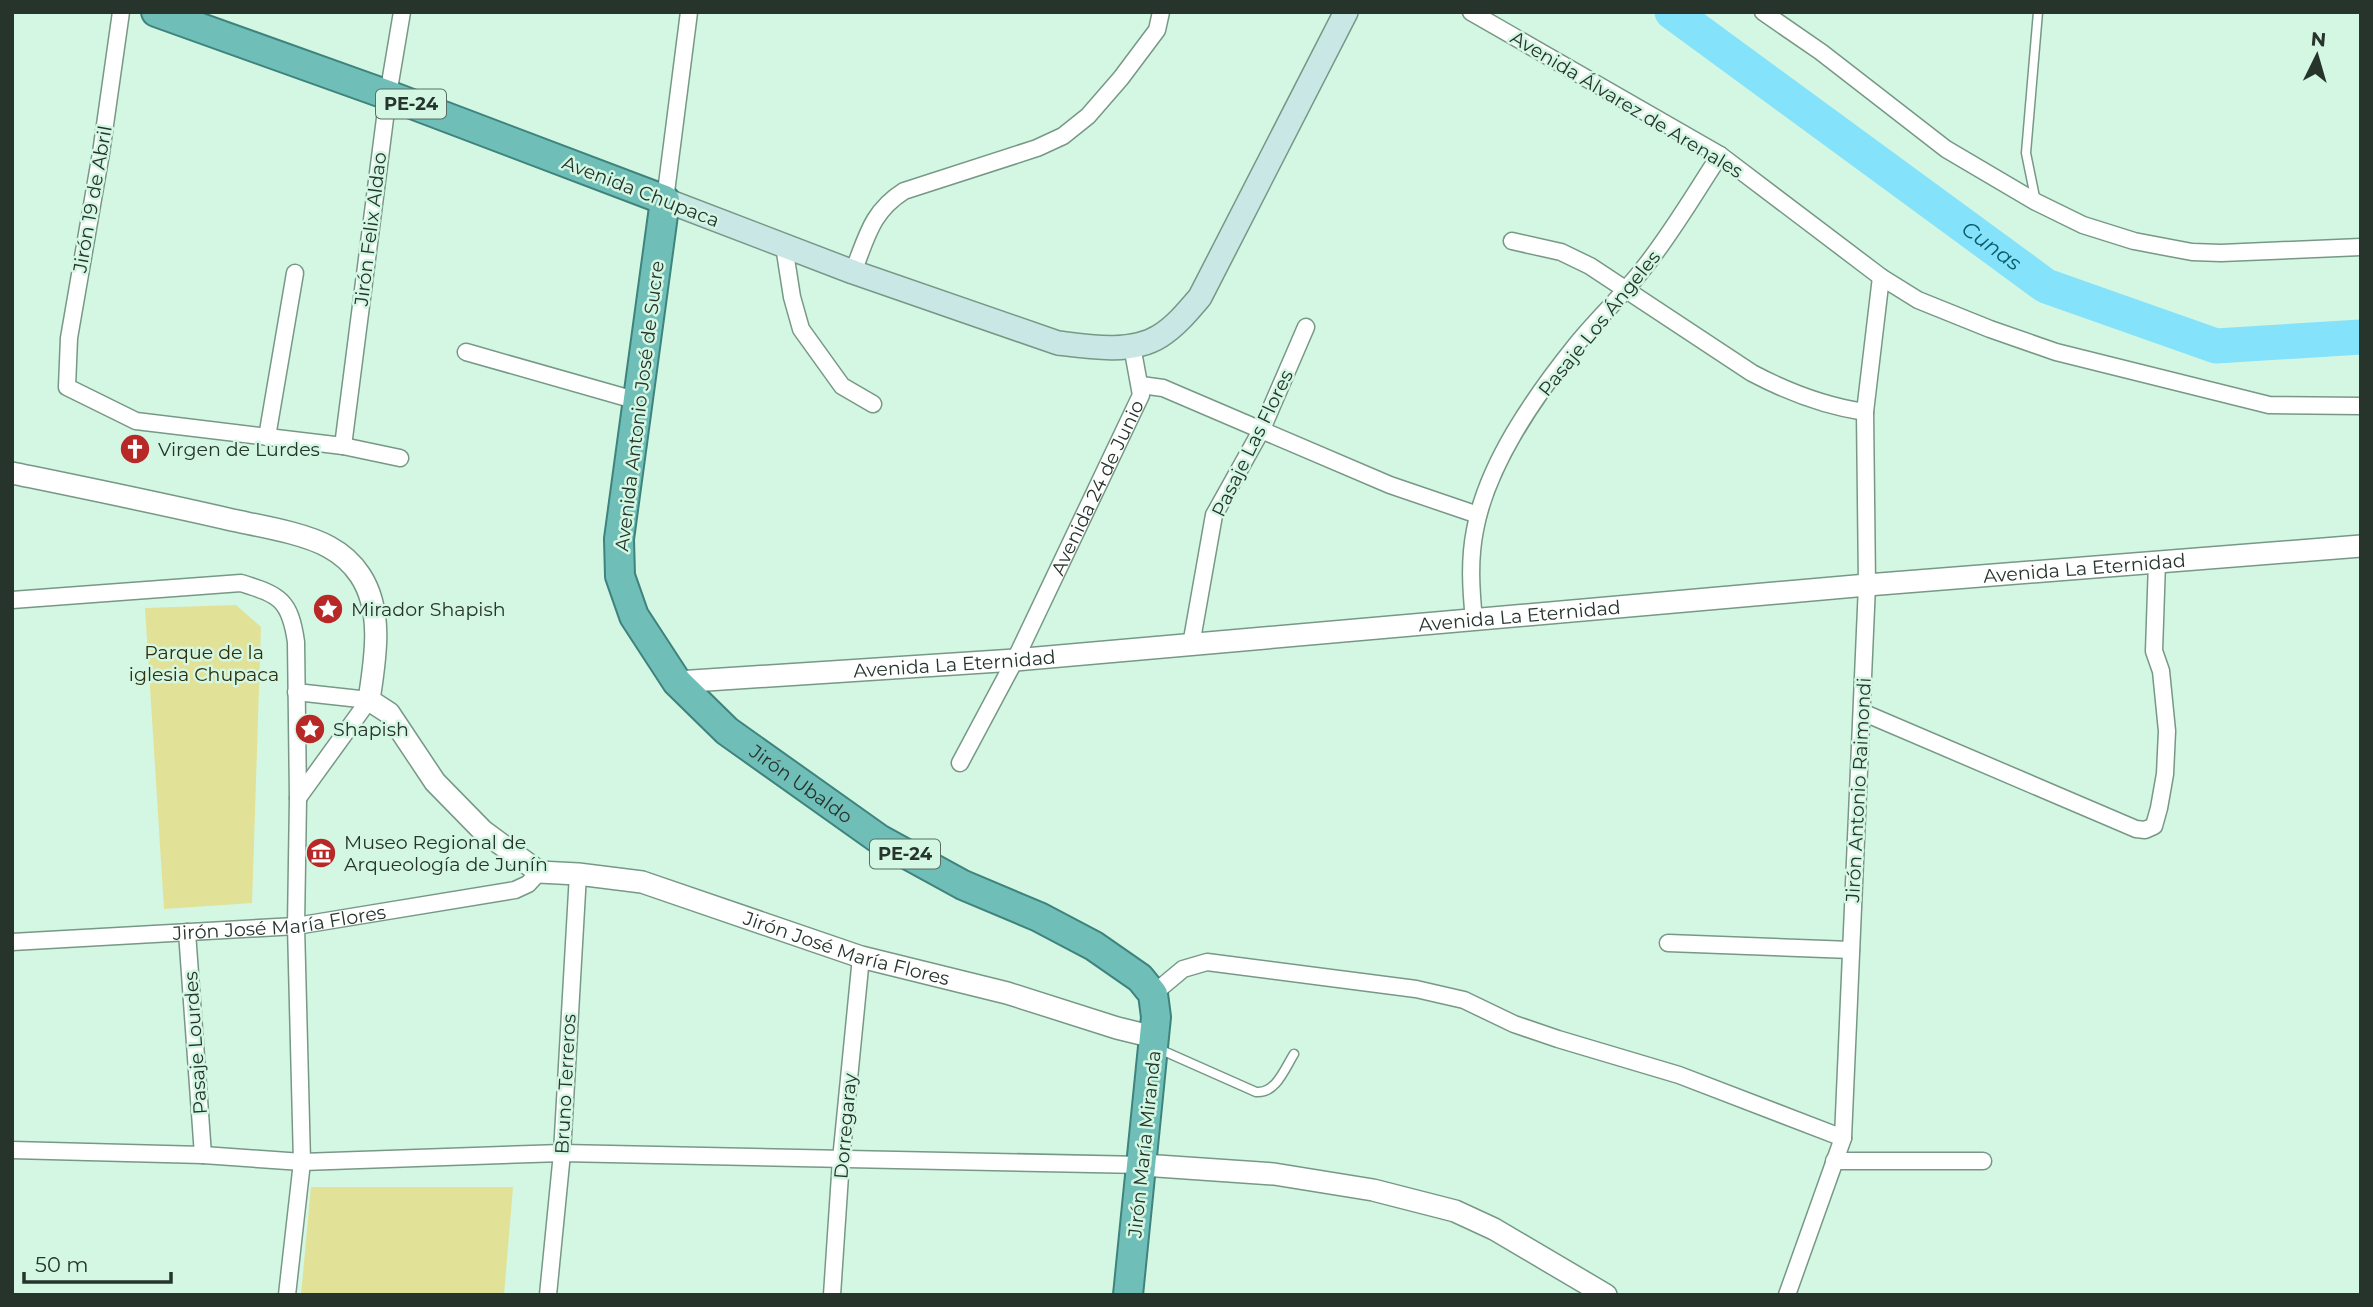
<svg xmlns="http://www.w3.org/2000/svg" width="2373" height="1307" font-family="Montserrat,sans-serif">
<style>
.green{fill:#e2e198}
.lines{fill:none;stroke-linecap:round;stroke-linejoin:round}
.river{stroke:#84e2fa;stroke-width:35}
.service-casing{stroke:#779886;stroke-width:11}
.minor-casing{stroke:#779886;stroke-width:19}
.tertiary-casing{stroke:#779886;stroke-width:24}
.secondary-casing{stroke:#779886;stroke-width:26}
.trunk-casing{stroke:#3e837c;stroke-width:32}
.service{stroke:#fff;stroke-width:8}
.minor{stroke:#fff;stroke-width:16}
.tertiary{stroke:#fff;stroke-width:21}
.secondary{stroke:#c9e7e5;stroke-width:23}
.trunk{stroke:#6fbeb8;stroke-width:28}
.labels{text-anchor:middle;stroke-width:5;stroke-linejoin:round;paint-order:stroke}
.shield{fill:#d3f7e3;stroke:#5a6e63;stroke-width:2}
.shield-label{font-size:18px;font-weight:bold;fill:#26342c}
.street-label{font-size:19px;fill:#26342c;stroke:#d3f7e3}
.poi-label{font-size:19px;fill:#26342c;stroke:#d3f7e3;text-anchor:start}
.park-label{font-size:19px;fill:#302f0e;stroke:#d3f7e3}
.water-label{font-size:21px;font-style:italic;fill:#095c6c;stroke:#d3f7e3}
</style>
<rect width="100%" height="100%" fill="#d3f7e3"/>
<path class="green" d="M236,605L261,627L252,903L164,909L145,608Z
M311,1187H513L504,1295H301Z"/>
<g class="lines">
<path class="river" id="s1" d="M1672,12L2046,286L2216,346L2361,337"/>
<g class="service-casing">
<path id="service" d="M2036,202L2026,153L2038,12
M1159,1049L1256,1092C1276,1094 1285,1068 1294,1054"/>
</g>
<g class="minor-casing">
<g id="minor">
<path d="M121,12L101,153L69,338L67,387L136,421L343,446L400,458"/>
<path d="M1471,12L1720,155L1881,277L1918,300L1990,329L2056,352L2269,405L2361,406"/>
<path d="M1763,12L1821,52L1946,149L2036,202L2083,225L2134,241L2192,252L2221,253L2361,247"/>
<path d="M665,200L689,12"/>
<path d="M1512,241L1561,252L1590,266L1752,373C1788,392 1824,406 1865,412"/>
<path d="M784,246L792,297L801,329L842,386L873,404"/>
<path d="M853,272C867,237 871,212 904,191L1037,148L1063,136L1088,116L1121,78L1157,30L1161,12"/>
<path d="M466,352L638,401"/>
<path d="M1141,385L1163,388L1390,485L1478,515"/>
<path d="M267,437L295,273"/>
<path d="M343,446L388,95L402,12"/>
<path d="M12,600L241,583C280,595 290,600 296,642L298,798L296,926L302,1162L287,1295"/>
<path d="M1474,620C1471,590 1469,560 1475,530C1487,464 1535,396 1576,345C1597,319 1622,296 1643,269C1672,233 1695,193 1720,155"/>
<path d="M1191,645L1214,515L1262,429L1306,327"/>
<path d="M296,692L369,700"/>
<path d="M1862,712L2136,829L2145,830L2154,826L2159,808L2165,774L2167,731L2161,671L2154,651L2157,562"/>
<path id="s2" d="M960,763L1015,660L1141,395L1132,346"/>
<path d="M298,798L369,700"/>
<path d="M187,932L203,1155"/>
<path id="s3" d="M12,942L296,926L515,890L528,884L539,872"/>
<path d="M1668,943L1851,950"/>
<path d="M1153,994L1183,969L1207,962L1416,989L1464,1000L1514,1024L1558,1039L1679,1075L1843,1138"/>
<path d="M12,1150L203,1155L302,1162L562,1153L1143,1165"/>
<path d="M1834,1161H1983"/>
<path d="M548,1295L562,1153L578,874"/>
<path d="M832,1295L841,1160L861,957"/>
<path d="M1787,1295L1843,1138L1867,585L1865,412L1881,277"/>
</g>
</g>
<g class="tertiary-casing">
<g id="tertiary">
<path id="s4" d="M12,473C85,488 159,503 232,520C260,526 304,533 329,547C342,554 352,563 360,575C384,611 375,660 369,700L389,713L435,782L483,831L539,872L578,874L642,882L861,957L1007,993L1117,1028L1154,1037"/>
<path id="s5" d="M677,682L1015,660L1867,585L2361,546"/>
<path d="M1143,1165L1274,1174L1373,1190L1455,1211L1494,1229L1606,1295"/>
</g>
</g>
<g class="secondary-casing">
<path id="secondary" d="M665,200L853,272L1058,343C1089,347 1132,354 1160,336C1176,326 1188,311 1200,297L1346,12"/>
</g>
<g class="trunk-casing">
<g id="trunk">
<path id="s6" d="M156,12L388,95L665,200L619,539L620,576L634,616L677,682L727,731L879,839L963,885L1039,917L1094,946L1140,978L1153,994L1156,1017L1128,1295"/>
</g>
</g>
<use href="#service" class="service"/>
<use href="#minor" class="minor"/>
<use href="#tertiary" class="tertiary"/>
<use href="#secondary" class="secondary"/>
<use href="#trunk" class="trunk"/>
</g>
<defs>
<g id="church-disc" transform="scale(1.575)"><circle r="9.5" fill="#b72827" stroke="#d3f7e3"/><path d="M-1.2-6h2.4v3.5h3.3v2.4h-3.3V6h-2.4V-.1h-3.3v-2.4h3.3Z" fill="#fff"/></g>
<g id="sight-disc" transform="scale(1.575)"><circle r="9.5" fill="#b72827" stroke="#d3f7e3"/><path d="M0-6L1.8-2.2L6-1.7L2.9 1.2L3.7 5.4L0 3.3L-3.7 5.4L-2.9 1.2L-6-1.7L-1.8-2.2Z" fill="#fff"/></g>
<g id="museum-disc" transform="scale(1.575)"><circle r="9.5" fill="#b72827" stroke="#d3f7e3"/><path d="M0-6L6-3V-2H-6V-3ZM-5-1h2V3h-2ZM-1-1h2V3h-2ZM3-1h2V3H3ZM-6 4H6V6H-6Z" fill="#fff"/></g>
</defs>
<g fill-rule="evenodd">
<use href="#church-disc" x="135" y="449"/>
<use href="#sight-disc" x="328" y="609"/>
<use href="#sight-disc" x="310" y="729"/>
<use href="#museum-disc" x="321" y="853"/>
</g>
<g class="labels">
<g class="shield">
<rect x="376" y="89.5" width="70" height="29" rx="5"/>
<rect x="870" y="839.5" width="70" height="29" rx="5"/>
</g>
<g class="shield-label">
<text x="411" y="110">PE-24</text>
<text x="905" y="860">PE-24</text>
</g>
<g class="street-label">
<text transform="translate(1627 104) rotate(31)" y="7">Avenida Álvarez de Arenales</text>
<text transform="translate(641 191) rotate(21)" y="7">Avenida Chupaca</text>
<text transform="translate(92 199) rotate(-80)" y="7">Jirón 19 de Abril</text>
<text transform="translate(370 229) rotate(-83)" y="7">Jirón Felix Aldao</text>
<text transform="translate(1599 323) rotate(-51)" y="7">Pasaje Los Ángeles</text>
<text transform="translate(639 406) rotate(-83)" y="7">Avenida Antonio José de Sucre</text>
<text transform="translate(1252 443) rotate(-64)" y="7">Pasaje Las Flores</text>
<text dy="7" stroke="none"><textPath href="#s2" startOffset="308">Avenida 24 de Junio</textPath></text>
<text dy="7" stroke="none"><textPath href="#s5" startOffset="1412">Avenida La Eternidad</textPath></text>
<text dy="7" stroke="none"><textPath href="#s5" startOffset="845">Avenida La Eternidad</textPath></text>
<text dy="7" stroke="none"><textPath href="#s5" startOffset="278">Avenida La Eternidad</textPath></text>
<text dy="7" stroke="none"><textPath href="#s6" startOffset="1204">Jirón Ubaldo</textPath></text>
<text transform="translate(1858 790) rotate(-87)" y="7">Jirón Antonio Raimondi</text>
<text dy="7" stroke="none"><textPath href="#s3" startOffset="268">Jirón José María Flores</textPath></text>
<text dy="7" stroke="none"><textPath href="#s4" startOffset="1060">Jirón José María Flores</textPath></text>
<text transform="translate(195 1043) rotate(-94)" y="7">Pasaje Lourdes</text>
<text transform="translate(565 1084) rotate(-87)" y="7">Bruno Terreros</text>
<text transform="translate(845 1126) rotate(-85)" y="7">Dorregaray</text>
<text transform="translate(1144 1144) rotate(-84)" y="7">Jirón María Miranda</text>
</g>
<g class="poi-label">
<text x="158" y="456">Virgen de Lurdes</text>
<text x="351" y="616">Mirador Shapish</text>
<text x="333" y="736">Shapish</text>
<text x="344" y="849">Museo Regional de<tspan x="344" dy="22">Arqueología de Junín</tspan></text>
</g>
<g class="park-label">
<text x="204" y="659">Parque de la<tspan x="204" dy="22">iglesia Chupaca</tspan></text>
</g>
<g class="water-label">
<text dy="7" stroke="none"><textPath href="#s1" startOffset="396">Cunas</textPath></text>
</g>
</g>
<rect width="2373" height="1307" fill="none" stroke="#26342c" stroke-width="28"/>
<g transform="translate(2317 56) rotate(5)" stroke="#d3f7e3" stroke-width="5" paint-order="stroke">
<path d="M0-5L12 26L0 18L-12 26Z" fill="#26342c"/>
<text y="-10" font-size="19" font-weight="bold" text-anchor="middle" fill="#26342c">N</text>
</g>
<path d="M24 1272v10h147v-10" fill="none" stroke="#26342c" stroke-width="3.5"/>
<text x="35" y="1272" font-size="21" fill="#26342c" stroke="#d3f7e3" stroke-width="5" paint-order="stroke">50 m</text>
</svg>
